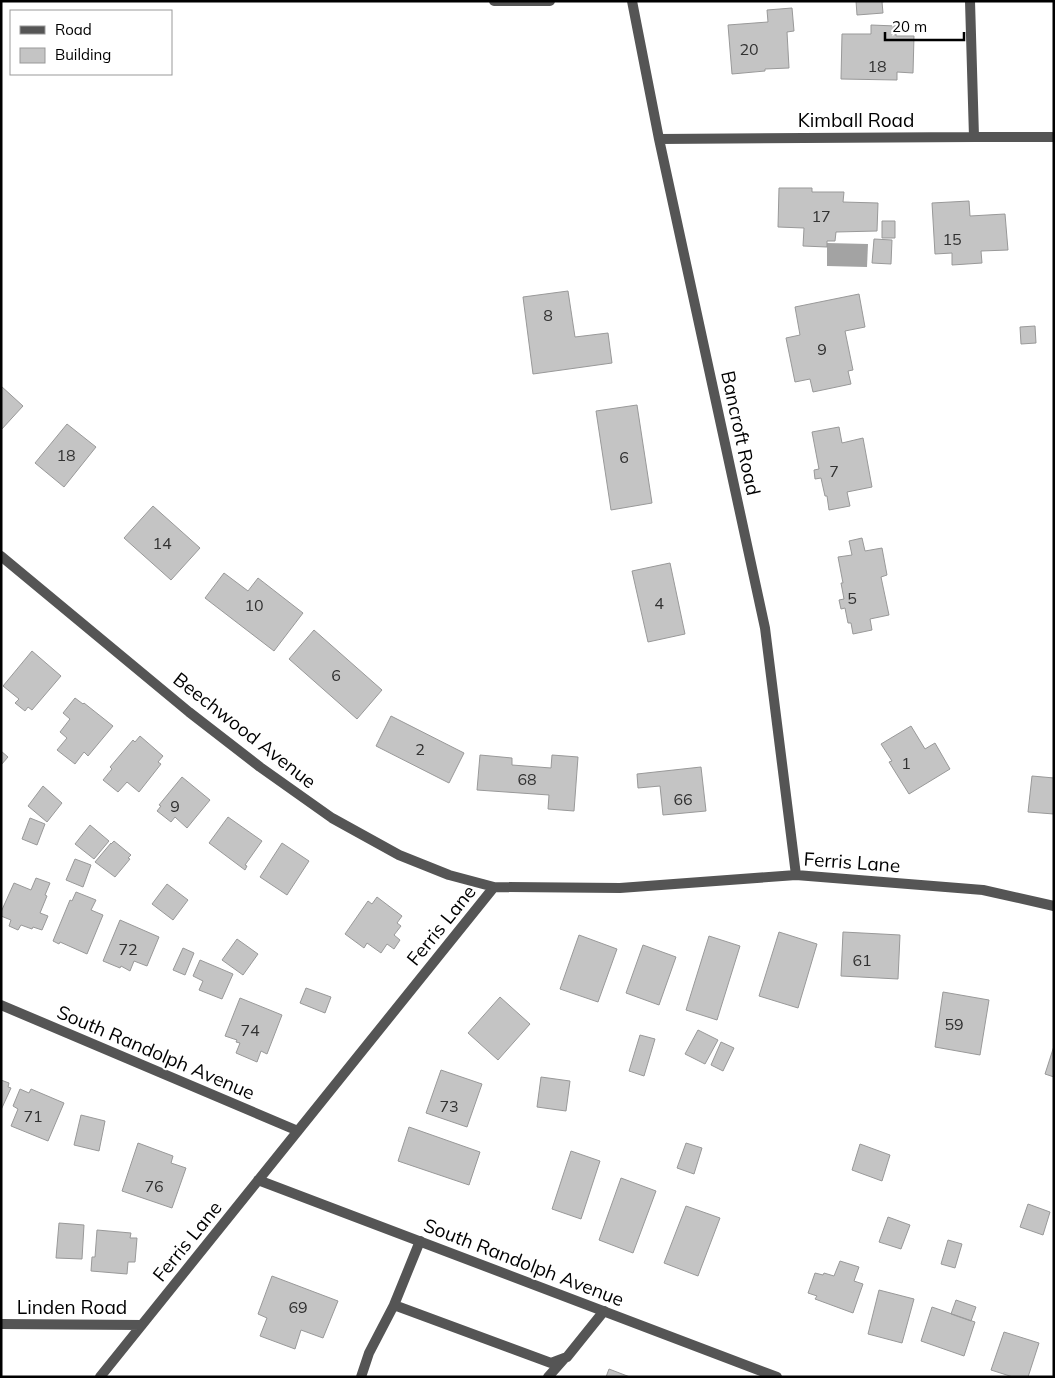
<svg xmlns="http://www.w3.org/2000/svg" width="1055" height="1378" font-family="Mulish,sans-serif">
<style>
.water{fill:#a3a3a3}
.building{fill:#c4c4c4;stroke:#999}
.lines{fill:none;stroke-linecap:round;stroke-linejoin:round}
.lane{stroke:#555;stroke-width:10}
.street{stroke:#555;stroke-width:10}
.labels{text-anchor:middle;stroke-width:4;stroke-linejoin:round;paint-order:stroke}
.number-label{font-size:16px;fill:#313131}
.street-label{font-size:19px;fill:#000;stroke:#fff}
</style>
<rect width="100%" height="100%" fill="#fff"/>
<path class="water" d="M827,243L868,244L867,267L827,266Z"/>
<path class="building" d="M856,1H887L882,2L883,13L857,15Z
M792,8L794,31L787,32L789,68L765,69V71L732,74L728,25L768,22L767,10Z
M871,25L896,26V36H914L913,73L897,72V80L841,79L842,34H871Z
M779,188H812V192H844L843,202L878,203L877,231L836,232L835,241H827V247L803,246L804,228L778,227Z
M969,201L970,216L1005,214L1008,250L981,251L982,263L952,265V253L935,254L932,203Z
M882,221H895V238H882Z
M874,239L892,240L891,264L872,263Z
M568,291L575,337L608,333L612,363L533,374L523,297Z
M859,294L865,327L845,331L853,370L848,371L851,384L813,392L810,379L795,382L786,338L800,335L795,307Z
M1035,326L1036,343L1021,344L1020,327Z
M1,386L23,406L1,430Z
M637,405L652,503L611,510L596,411Z
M67,424L96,447L64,487L35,463Z
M839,427L842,443L863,438L872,487L847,492L850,506L829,510L827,496H825L821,478L815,479L814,470L819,469L812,432Z
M153,506L200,548L171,580L124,538Z
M862,538L865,551L882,548L887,575L881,577L889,615L870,619L872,630L853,634L851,623H848L845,608L841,609L839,600L844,599L841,583H843L838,557L852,555L849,541Z
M670,563L685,634L648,642L632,571Z
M224,573L248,591L258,578L303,613L274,651L205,598Z
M314,630L382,690L357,719L289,659Z
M32,651L61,676L32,710L28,707L25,711L15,703L19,699L3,686Z
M75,698L83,704L84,703L113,726L88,756L84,752L75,764L57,750L67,738L60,732L70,719L63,713Z
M391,716L464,753L449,783L376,746Z
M911,726L925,749L935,743L950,769L909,794L889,762L892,761L881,744Z
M140,736L163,756L158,762L161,764L139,792L127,782L118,792L103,780L112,769L110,767L133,740L135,742Z
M1,751L8,757L1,765Z
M480,755L512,758V765L551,768L552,755L578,757L574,811L548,809L549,795L477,790Z
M701,767L706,811L663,815L660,786L638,788L637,774Z
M1032,776L1054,778V814L1028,812Z
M182,777L210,800L187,828L175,817L171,822L157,811L161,806L159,805Z
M43,786L62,803L47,822L28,806Z
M228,817L262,841L245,865L247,866L245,870L209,843Z
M30,818L45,824L37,845L22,839Z
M90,825L109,841L94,859L75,844Z
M114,841L131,855L128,858L130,859L115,877L95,862L111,843V844Z
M282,843L309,861L287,895L260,877Z
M75,859L91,865L83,887L66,880Z
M36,878L50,883L45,895L47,896L40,913L48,916L42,930L33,927L32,929L21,925L18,930L9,926L11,920L1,916V912L14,883L31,890Z
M167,884L188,900L173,920L152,904Z
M76,892L96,900L91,910L103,915L87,954L60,942L59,944L53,941L70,900L72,901Z
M377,897L402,916L397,923L401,926L394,935L400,940L394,949L387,944L381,953L367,943L364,948L345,934L368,901L372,904Z
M120,920L159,937L147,966L134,961L130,971L121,966L120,968L103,961Z
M779,932L817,944L798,1008L759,996Z
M843,932L900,935L898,979L841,976Z
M579,935L617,949L598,1002L560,989Z
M709,936L740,946L717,1020L686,1010Z
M237,939L258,954L243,975L222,960Z
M643,945L676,957L659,1005L626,993Z
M183,948L194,953L185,975L173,970Z
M200,960L233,974L222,999L199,990L203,981L193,976Z
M306,988L331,997L325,1013L300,1003Z
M943,992L989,1000L980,1055L935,1047Z
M500,997L530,1024L498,1060L468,1033Z
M240,998L282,1015L267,1054L261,1051L257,1062L236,1053L240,1043L236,1042L237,1040L225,1036Z
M698,1030L718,1040L705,1064L685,1054Z
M640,1035L655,1039L644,1076L629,1071Z
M721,1042L734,1048L723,1071L711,1065Z
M1054,1046V1077L1045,1074Z
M441,1070L482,1084L467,1127L426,1113Z
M541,1077L570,1081L566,1111L537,1107Z
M1,1080L9,1083L8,1087L11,1088L1,1110Z
M20,1089L29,1093L31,1089L64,1103L48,1141L11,1126L18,1109L13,1106Z
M81,1115L105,1121L99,1151L74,1145Z
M409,1127L480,1152L469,1185L398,1161Z
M138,1143L173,1156L171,1163L186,1168L172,1208L122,1191Z
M686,1143L702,1148L694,1174L677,1168Z
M860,1144L890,1155L882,1181L852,1170Z
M571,1151L600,1161L581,1219L552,1209Z
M621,1178L656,1191L633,1253L599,1240Z
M1028,1204L1050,1212L1043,1235L1020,1227Z
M686,1206L720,1218L698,1276L664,1263Z
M888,1217L910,1225L901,1249L879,1242Z
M59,1223L84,1225L82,1259L56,1258Z
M97,1230L131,1233L130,1238H137L135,1262H128L127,1274L91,1271L92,1257H95Z
M948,1240L962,1244L955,1268L941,1264Z
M840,1261L859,1267L854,1281L863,1284L853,1313L815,1299L817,1296L808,1293L815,1273L823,1275L824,1273L834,1276Z
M272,1276L338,1301L323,1338L301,1330L295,1349L260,1336L267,1318L258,1314Z
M879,1290L914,1299L902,1343L868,1334Z
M956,1300L976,1307L971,1321L951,1314Z
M932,1307L975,1322L964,1356L921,1341Z
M1004,1332L1039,1343L1028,1377H1013L991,1370Z
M609,1369L630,1377H606Z"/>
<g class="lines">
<path class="lane" d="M494,1H550
M420,1241L394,1305L551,1363L567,1357L604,1311
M361,1377L369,1353L394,1305
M548,1377L564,1359"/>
<path class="street" d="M632,1L659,139L765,628L796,875
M970,1L974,137
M659,139L974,137H1054
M1,556L189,712L260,767L332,818L399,855L449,875L494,887L620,888L796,875L983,890L1054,906
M1,1005L298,1131
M258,1180L777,1377
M1,1324L142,1325
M100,1377L494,887"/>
</g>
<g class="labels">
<g class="number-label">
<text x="749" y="55">20</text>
<text x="877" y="72">18</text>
<text x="821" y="222">17</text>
<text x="952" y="245">15</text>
<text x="548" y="321">8</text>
<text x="822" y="355">9</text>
<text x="66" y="461">18</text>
<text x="624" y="463">6</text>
<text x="834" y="477">7</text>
<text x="162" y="549">14</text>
<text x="852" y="604">5</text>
<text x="659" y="609">4</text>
<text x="254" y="611">10</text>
<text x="336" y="681">6</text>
<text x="420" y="755">2</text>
<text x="906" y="769">1</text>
<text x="527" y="785">68</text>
<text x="683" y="805">66</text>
<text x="175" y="812">9</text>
<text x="128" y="955">72</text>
<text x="862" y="966">61</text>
<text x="954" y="1030">59</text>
<text x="250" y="1036">74</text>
<text x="449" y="1112">73</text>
<text x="33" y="1122">71</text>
<text x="154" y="1192">76</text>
<text x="298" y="1313">69</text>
</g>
<g class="street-label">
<text x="856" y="127">Kimball Road</text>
<text transform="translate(741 433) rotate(78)" y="7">Bancroft Road</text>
<text transform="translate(245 730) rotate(38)" y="7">Beechwood Avenue</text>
<text transform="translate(852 862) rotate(4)" y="7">Ferris Lane</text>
<text transform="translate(441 925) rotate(-51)" y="7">Ferris Lane</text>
<text transform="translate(156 1052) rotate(23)" y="7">South Randolph Avenue</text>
<text transform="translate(187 1241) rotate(-51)" y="7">Ferris Lane</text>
<text transform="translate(524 1262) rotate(21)" y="7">South Randolph Avenue</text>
<text x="72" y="1314">Linden Road</text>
</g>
</g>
<rect width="1055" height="1378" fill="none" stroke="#000000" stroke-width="5"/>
<rect x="10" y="10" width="162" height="65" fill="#ffffff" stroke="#999999"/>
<rect x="20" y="26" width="25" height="8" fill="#555555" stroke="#999999"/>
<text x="55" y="35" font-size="15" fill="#000000">Road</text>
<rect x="20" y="48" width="25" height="15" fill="#c4c4c4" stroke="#999999"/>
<text x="55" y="60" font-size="15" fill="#000000">Building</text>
<path d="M885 32v8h79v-8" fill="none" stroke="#000000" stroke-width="2.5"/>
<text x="892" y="32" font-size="15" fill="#000000" stroke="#ffffff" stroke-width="4" paint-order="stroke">20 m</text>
</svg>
